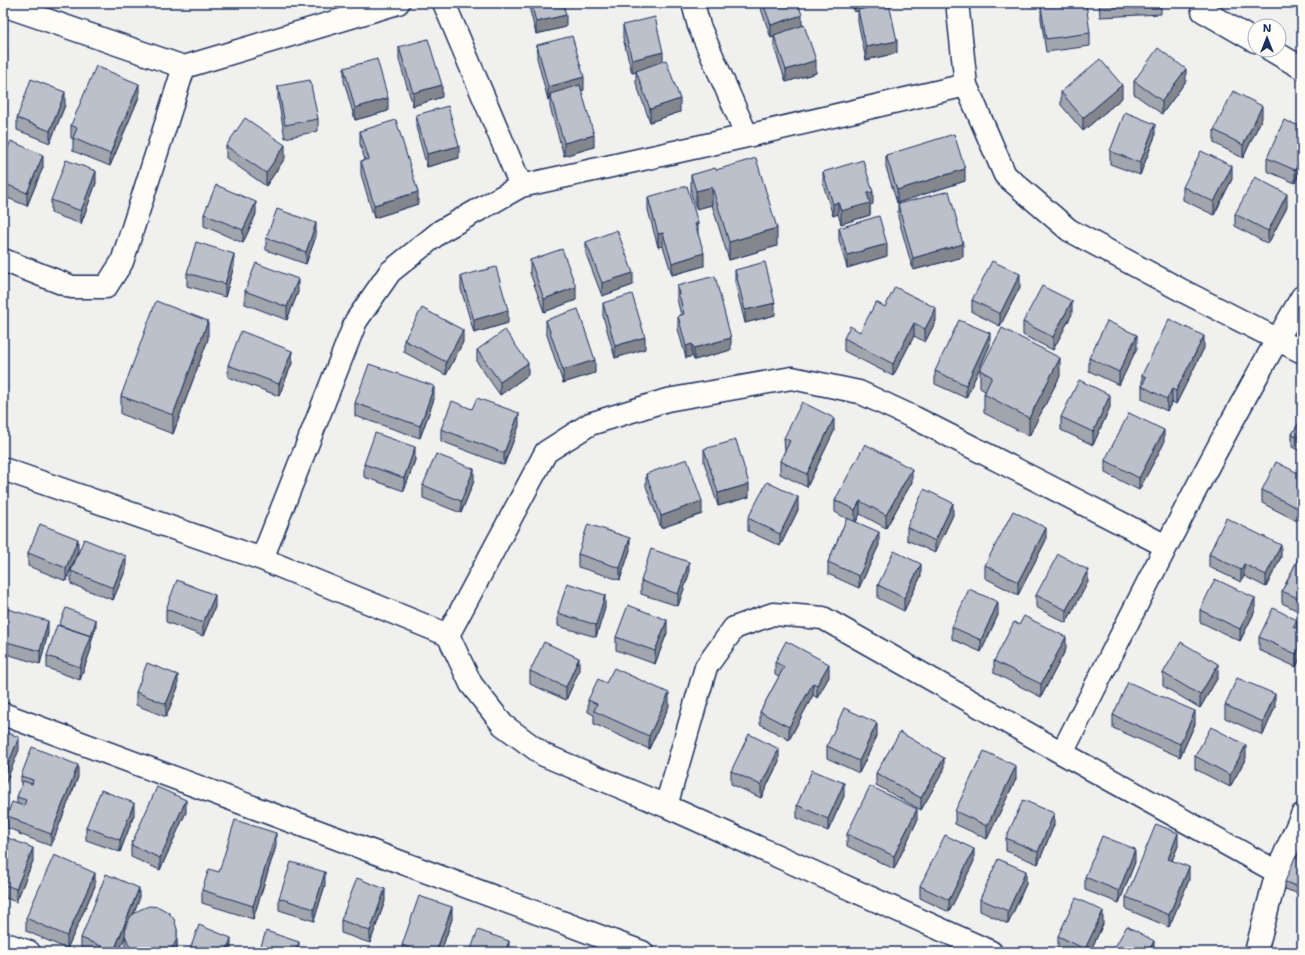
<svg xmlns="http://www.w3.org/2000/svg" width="1305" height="955" font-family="'Shantell Sans',sans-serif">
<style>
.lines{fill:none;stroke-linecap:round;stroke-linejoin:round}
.street-casing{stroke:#1b2f5e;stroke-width:25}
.street{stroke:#fdfcf7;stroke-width:22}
.wall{fill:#a1a5ae;stroke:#1b2f5e}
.shaded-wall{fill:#83868d;stroke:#1b2f5e}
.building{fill:#bbc0ca;stroke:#1b2f5e}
</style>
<rect width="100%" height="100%" fill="#f0f0ee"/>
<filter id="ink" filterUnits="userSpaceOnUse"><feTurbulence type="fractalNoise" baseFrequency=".025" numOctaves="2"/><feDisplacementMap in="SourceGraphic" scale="8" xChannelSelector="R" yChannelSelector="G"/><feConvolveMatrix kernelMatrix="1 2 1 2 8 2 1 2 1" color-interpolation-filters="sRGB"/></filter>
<g filter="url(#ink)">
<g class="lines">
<g class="street-casing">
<path id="street" d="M444,3L521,186
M693,3L699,26L747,136
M958,3V11L966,85L1005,175L1069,230L1181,290L1302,352
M1202,3L1203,11L1255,41
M3,5L184,67L398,3
M1271,50L1302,68
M3,260L72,287H106L122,262L184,67
M3,469L262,559L356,321L390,272L441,231L521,186L747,136L966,85
M262,559L448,635L546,452L590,424L667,400L792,378L859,392L915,418L1166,546
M448,635L471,684L503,725L544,755L666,806L991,952
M3,714L642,952
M1062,753C1139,600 1215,445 1302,297
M666,806L706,667L734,628L773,614L823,618L1062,753L1277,872
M3,943L29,952
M1256,952L1277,872L1302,815"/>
</g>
<use href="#street" class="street"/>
</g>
<path class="wall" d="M528,3H563L566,27L536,34Z
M759,3H798L802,26L816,73L786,82L774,47V37L771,38Z
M852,3H885L867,8L897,53L866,60L858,22V10L854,12Z
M1099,3H1161V14L1100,17Z
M1041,6L1090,33V46L1046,52L1041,19Z
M623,25L663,61L680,112L650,122L636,83V72L632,73L623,38Z
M537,45L584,90H581L594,147L564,156L550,107V99L548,100L537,58Z
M399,47L442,97L413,106L399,60Z
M344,68L388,111L355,120L344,81Z
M1134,81H1186L1162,114L1134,94Z
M278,86L318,119V131L285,138L278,99Z
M1061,92L1122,98L1083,131L1061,105Z
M139,97L110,166L73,151V139L71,138V125Z
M65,105L50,143L17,130V118Z
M416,115L459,158L427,167L416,127Z
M1262,118L1243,158L1214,143V130Z
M1302,127V167L1295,183L1267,171V158Z
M360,131L418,204L374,218L361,174V161L365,160L360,144Z
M1155,136L1140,175L1110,164V151Z
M226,146L285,158L266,186L226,158Z
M886,155L965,181L897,203L886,167Z
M3,158L43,167L27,206L3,196Z
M716,170L777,246L729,260L712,205L696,209L691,193V175Z
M823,172L873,204L870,205V215L841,224L838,214L833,216L823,184Z
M1232,179L1214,215L1183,200V187Z
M96,183L81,224L51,213V200Z
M648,197L698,234L704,266L672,275L663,246L658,247L648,210Z
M898,204L963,257L913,270L898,217Z
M1287,207L1268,244L1235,226V214Z
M204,214H256L243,243L204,226Z
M839,228L887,256L847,268L839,240Z
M316,236L306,264L266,250V238Z
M586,242L633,285L602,296L586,254Z
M530,260L576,300L544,312L530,273Z
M234,266L225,297L187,286V273Z
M735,270L775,315L745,323L735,282Z
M461,276L508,323L474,333L461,289Z
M677,286L731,350L694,360L692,356L686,358L678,329V316L681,315L677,299Z
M1020,287L1000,326L972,312V300Z
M245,291L298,292L287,320L245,304Z
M603,303L645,349L615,358L603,316Z
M885,307L936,321L925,342L914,336L893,376L844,351V338L860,332Z
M1072,314L1053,350L1023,335V322Z
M546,320L595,373L563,383L546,332Z
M208,339L173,434L121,414V396Z
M404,340L463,342L446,375L404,352Z
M990,345L966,398L935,384V371Z
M1137,348L1119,385L1089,371V358Z
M1204,348L1176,404L1172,402L1167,411L1142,399V375Z
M477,350L528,375L500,395L477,362Z
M292,363L279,396L228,377V365Z
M980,370L1060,376L1029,436L984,413V394L985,391L980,388Z
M434,399L420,438L355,416V403Z
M1110,407L1093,445L1061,430V417Z
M472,409L519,426L504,465L441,441V429Z
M1302,418V452L1292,447V434Z
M834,431L807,487L780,474V461L785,451L784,438Z
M1164,443L1139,490L1105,473V460Z
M704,449L749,497L718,506L704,462Z
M415,460L404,491L364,477V464Z
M646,474L702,514L661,528L646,486Z
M1302,475V517L1299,522L1262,503V490Z
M474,481L461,513L423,498V485Z
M912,482L886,528L860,514L856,522L879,545L859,588L828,574V562L847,519L835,512V500Z
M798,510L780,546L748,531V518Z
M953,515L935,553L907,540V527Z
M1046,540L1018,595L985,578V565Z
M630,550L620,580L578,567V554Z
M78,551L66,581L28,566V553Z
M1302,551V613L1282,603V591Z
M1209,554L1281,557L1266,587L1244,576L1241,582L1209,567Z
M126,569L113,600L71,584V571Z
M689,574L678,606L641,594V581Z
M921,576L904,611L878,598V585Z
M1088,582L1066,623L1036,607V595Z
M215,607L203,636L166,622V609Z
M605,608L596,637L558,626V613Z
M1200,610L1255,611L1240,641L1200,622Z
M998,615L981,652L952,639V627Z
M1297,620L1296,667L1259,650V637Z
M59,625L96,627L91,642V649L80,680L47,668V656Z
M3,627L48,633L40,664L3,653Z
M667,633L655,664L616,650V637Z
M1066,649L1041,697L994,673V661Z
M775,662L829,677L817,698L813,695L789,740L760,724V712L779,677L775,675Z
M530,671H579L566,700L530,684Z
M1163,673L1218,677L1200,708L1163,686Z
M606,683L669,706L649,749L594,724V715L588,712V700Z
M178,687L166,717L136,705V692Z
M1225,705L1275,707L1263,735L1225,718Z
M1113,715L1195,724L1180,757L1113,728Z
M877,736L859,773L827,758V746Z
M1195,756L1246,758L1230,787L1195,769Z
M779,761L761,798L731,784V771Z
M944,770L921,810L876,785V773Z
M21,776L78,777L51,846L19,834V832L7,828V816L17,804V797L21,787Z
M1016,779L987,839L955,824V811Z
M844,796L828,831L797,818V805Z
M186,812L160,870L131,857V845Z
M134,815L120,852L86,840V827Z
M917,821L894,869L847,846V834Z
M1054,825L1038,864L1006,851V838Z
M3,836L33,861L16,902L3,897Z
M276,846L253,919L202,903V890L219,872Z
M1178,846L1172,860L1189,880L1169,927L1126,909V897Z
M1302,860V916L1299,915V903L1302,895L1285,889V882Z
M974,861L949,912L920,898V886Z
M1135,862L1119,903L1085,890V877Z
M1026,884L1008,924L980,911V899Z
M325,885L314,921L279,910V898Z
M95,886L67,949L26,931V918Z
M139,900L134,913L177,942V952H127L125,947V936L119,952H85L81,950V938Z
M385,901L370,943L341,933V920Z
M452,919L441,952H402V945Z
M1103,924L1090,952H1064L1058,949V936Z"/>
<path class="shaded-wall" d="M622,3H643L622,9Z
M854,3H885L854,12Z
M566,15V27L536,34V22Z
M802,15V28L774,35V37L771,38V25Z
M897,41V53L866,60V47Z
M7,51V64L3,76V63Z
M663,52V65L632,73V60Z
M816,60V73L786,82V70Z
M1186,69V81L1162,114V101Z
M584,77V90L551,99L550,94V99L548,100V87Z
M139,84V97L110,166V154Z
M442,85V97L413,106V93Z
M1122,85V98L1083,131V118Z
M65,92V105L50,143V131Z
M388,98V111L355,120V108Z
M680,99V112L650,122V109Z
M1262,106V118L1243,158V145Z
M1155,124V136L1140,175V163Z
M594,135V147L564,156V143Z
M285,145V158L266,186V173Z
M459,146V158L427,167V154Z
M1302,154V167L1295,183V170Z
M43,155V167L27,206V193Z
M1232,166V179L1214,215V202Z
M965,169V181L897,203V190Z
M96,171V183L81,224V211Z
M712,187V205L696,209V191Z
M418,192V204L374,218V205Z
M873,192V204L870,205V215L841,224V211L867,193Z
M1287,194V207L1268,244V231Z
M256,202V214L243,243V230Z
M838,202V214L833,216V204Z
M316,223V236L306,264V252Z
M698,223V235L695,224Z
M777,228V246L729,260V242Z
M663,233V246L658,247V234Z
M887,244V256L847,268V255Z
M963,244V257L913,270V258Z
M704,253V266L672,275V263Z
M234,254V266L225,297V284Z
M633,273V285L602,296V283Z
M1020,274V287L1000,326V314Z
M298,279V292L287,320V307Z
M576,287V300L544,312V299Z
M1072,301V314L1053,350V337Z
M775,303V315L745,323V310Z
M936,308V321L925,342V329Z
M508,310V323L474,333V320Z
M208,321V339L173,434V415Z
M914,323V336L893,376V364Z
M463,330V342L446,375V362Z
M990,333V345L966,398V385Z
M1137,335V348L1119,385V372Z
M1204,336V348L1176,404V391Z
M645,337V349L615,358V346Z
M731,338V350L694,360V348Z
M692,344V356L686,358V346Z
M292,351V363L279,396V384Z
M1060,358V376L1029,436V418Z
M595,360V373L563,383V370Z
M528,363V375L500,395V382Z
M434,386V399L420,438V426Z
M1172,389V402L1167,411V399Z
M1110,395V407L1093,445V432Z
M519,413V426L504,465V453Z
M834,418V431L807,487V474Z
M1164,430V443L1139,490V478Z
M415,447V460L404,491V478Z
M474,469V481L461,513V501Z
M912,469V482L886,528V515Z
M749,484V497L718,506V493Z
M798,497V510L780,546V534Z
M702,501V514L661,528V516Z
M860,501V514L855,523V510Z
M953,503V515L935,553V541Z
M1302,505V517L1299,522V509Z
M1046,528V540L1018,595V582Z
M879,532V545L859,588V576Z
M630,538V550L620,580V568Z
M78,539V551L66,581V568Z
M1281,545V557L1266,587V575Z
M126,556V569L113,600V588Z
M689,562V574L678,606V594Z
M921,564V576L904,611V598Z
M1244,564V576L1241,582V570Z
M1088,570V582L1066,623V610Z
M215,595V607L203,636V623Z
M605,595V608L596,637V625Z
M1255,598V611L1240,641V629Z
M998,602V615L981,652V640Z
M96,620V627L91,642V649L80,680V667Z
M667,620V633L655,664V651Z
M1297,620V632L1293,627Z
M48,621V633L40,664V651Z
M1066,637V649L1041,697V684Z
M1302,642V655L1296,667V654Z
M579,658V671L566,700V687Z
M829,664V677L817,698V685Z
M1218,664V677L1200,708V695Z
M178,675V687L166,717V704Z
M813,683V695L789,740V727Z
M669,693V706L649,749V736Z
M1275,694V707L1263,735V722Z
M1195,711V724L1180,757V744Z
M877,723V736L859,773V761Z
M19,737V750L3,790V777Z
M1246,745V758L1230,787V775Z
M779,749V761L761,798V785Z
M944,758V770L921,810V798Z
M78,765V777L51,846V834Z
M1016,766V779L987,839V826Z
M844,783V796L828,831V819Z
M186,800V812L160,870V858Z
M134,803V815L120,852V840Z
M917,809V821L894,869V856Z
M1054,813V825L1038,864V852Z
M276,833V846L253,919V906Z
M1178,833V846L1168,871V859Z
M33,848V861L16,902V889Z
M974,849V861L949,912V900Z
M1135,849V862L1119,903V891Z
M1189,867V880L1169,927V915Z
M1026,871V884L1008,924V911Z
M325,872V885L314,921V909Z
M95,873V886L67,949V936Z
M139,888V900L119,952H114Z
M385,889V901L370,943V931Z
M452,907V919L441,952H436Z
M1103,911V924L1090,952H1085V949Z
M177,929V952H167Z
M231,938V952H226Z
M509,941V952H505Z
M1154,941V952H1148Z
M299,942V952H295Z"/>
<path class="building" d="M531,3H563L566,15L536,22Z
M763,3H798L802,15L771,25Z
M889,3L897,41L866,47L858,10Z
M1067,3H1086L1090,33L1046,39L1041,6Z
M1100,3H1119L1100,4Z
M655,17L663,52L632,60L623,25Z
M804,25L816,60L786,70L774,35Z
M572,36L584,77L548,87L537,45Z
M428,39L442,85L413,93L399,47Z
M1158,48L1186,69L1162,101L1134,81Z
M3,49L7,51L3,63Z
M377,59L388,98L355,108L344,68Z
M1100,59L1122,85L1083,118L1061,92Z
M666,60L680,99L650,109L636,71Z
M96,66L139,84L110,154L73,138L77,128L71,125Z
M31,79L65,92L50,131L17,118Z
M310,80L318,119L285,125L278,86Z
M580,85L594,135L564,143L550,94Z
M1233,91L1262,106L1243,145L1214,130Z
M448,106L459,146L427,154L416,115Z
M1125,112L1155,124L1140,163L1110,151Z
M245,118L285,145L266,173L226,146Z
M396,120L418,192L374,205L361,161L369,159L360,131Z
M1284,120L1302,127V154L1295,170L1267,158Z
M954,134L965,169L897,190L886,155Z
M11,141L43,155L27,193L3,183V158Z
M1201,151L1232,166L1214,202L1183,187Z
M756,158L777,228L729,242L712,187L696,191L691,175L715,168L716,170Z
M66,160L96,171L81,211L51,200Z
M863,160L873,192L867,193L870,203L841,211L838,202L833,204L823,172Z
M1255,177L1287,194L1268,231L1235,214Z
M216,185L256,202L243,230L204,214Z
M687,186L698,223L695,224L704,253L672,263L663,233L658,234L648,197Z
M949,191L963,244L913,258L898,204Z
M277,209L316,223L306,252L266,238Z
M879,216L887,244L847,255L839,228Z
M617,230L633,273L602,283L586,242Z
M196,242L234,254L225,284L187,273Z
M562,249L576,287L544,299L530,260Z
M992,261L1020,274L1000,314L972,300Z
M765,262L775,303L745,310L735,270Z
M256,263L298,279L287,307L245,291Z
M496,267L508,310L474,320L461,276Z
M715,276L731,338L694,348L692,344L686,346L678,316L684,314L677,286Z
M1042,286L1072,301L1053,337L1023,322Z
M895,287L936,308L925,329L914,323L893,364L844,338L850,326L860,332L876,302L885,307Z
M632,294L645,337L615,346L603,303Z
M156,301L208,321L173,415L121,396Z
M422,308L463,330L446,362L404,340Z
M578,309L595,360L563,370L546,320Z
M1169,319L1204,336L1176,391L1172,389L1167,399L1142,386L1146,377L1142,375Z
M959,320L990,333L966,385L935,371Z
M1107,321L1137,335L1119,372L1089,358Z
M1002,328L1060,358L1029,418L984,394L992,377L980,370Z
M505,330L528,363L500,382L477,350Z
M241,331L292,351L279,384L228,365Z
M369,364L434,386L420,426L355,403Z
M1079,380L1110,395L1093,432L1061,417Z
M477,398L519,413L504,453L441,429L452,401L472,409Z
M802,402L834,418L807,474L780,461L790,441L784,438Z
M1129,413L1164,430L1139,478L1105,460Z
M1302,418V440L1292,434Z
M375,433L415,447L404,478L364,464Z
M736,440L749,484L718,493L704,449Z
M865,444L912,469L886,515L860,501L855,510L835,500Z
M436,454L474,469L461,501L423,485Z
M687,459L702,501L661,516L646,474Z
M1276,462L1302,475V505L1299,509L1262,490Z
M767,482L798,497L780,534L748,518Z
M924,489L953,503L935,541L907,527Z
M1013,511L1046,528L1018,582L985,565Z
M847,518L879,532L859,576L828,562Z
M1226,518L1281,545L1266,575L1244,564L1241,570L1209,554Z
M40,524L78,539L66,568L28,553Z
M588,524L630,538L620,568L578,554Z
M84,539L126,556L113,588L71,571Z
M651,549L689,562L678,594L641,581Z
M894,551L921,564L904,598L878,585Z
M1302,551V600L1282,591Z
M1058,554L1088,570L1066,610L1036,595Z
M1215,579L1255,598L1240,629L1200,610Z
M177,580L215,595L203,623L166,609Z
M567,583L605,595L596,625L558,613Z
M969,589L998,602L981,640L952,627Z
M628,605L667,620L655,651L616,637Z
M66,608L96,620L91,636L59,625Z
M1273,608L1297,620L1293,627L1302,631V642L1296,654L1259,637Z
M8,609L48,621L40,651L3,641V627Z
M1024,616L1066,637L1041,684L994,661L1014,622L1019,625Z
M57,625L91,636L80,667L47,656Z
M786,641L829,664L817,685L813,683L789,727L760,712L784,667L775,662Z
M544,642L579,658L566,687L530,671Z
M1181,642L1218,664L1200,695L1163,673Z
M147,663L178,675L166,704L136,692Z
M614,668L669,693L649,736L594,711L597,704L588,700L598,679L606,683Z
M1237,678L1275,694L1263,722L1225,705Z
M1128,682L1195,711L1180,744L1113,715Z
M844,708L877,723L859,761L827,746Z
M1211,727L1246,745L1230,775L1195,756Z
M3,731L19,737L3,777Z
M900,732L944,758L921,798L876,773Z
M749,734L779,749L761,785L731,771Z
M32,747L78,765L51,834L19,822V820L7,816L12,802L24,806L26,800L17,797L23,781L32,784L33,780L21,776Z
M984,751L1016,766L987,826L955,811Z
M812,770L844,783L828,819L797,805Z
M870,786L917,809L894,856L847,834Z
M157,787L186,800L160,858L131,845Z
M101,790L134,803L120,840L86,827Z
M1023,800L1054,813L1038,852L1006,838Z
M235,820L276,833L253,906L202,890L209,869L219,872Z
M1156,824L1178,833L1168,859L1189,867L1169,915L1126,897Z
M945,835L974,849L949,900L920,886Z
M3,836L33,848L16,889L3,884Z
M1102,836L1135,849L1119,891L1085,877Z
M54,855L95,873L67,936L26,918Z
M1295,857L1302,860V888L1285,882Z
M998,859L1026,871L1008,911L980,899Z
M291,862L325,872L314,909L279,898Z
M106,874L139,888L114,951L81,938Z
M357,878L385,889L370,931L341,920Z
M1302,895V903H1299Z
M419,896L452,907L436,952H422L402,945Z
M1076,898L1103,911L1085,949L1058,936Z
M149,906L159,907L168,912L174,919L177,929V939L172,948L167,952H135L129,945L125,935L126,925L131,916L139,910Z
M199,925L231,938L226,952H189Z
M1127,926L1154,941L1148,952H1112Z
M478,930L509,941L505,952H470Z
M266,931L299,942L295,952H259Z"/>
</g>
<rect width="1305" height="955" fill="none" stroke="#fdfcf7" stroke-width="16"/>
<rect x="8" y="8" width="1289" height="939" fill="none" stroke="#1b2f5e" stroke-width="1.5" filter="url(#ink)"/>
<g transform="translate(1267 38)"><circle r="19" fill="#fdfcf7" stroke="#a3aaba"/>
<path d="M0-3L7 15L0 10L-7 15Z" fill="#1b2f5e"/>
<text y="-6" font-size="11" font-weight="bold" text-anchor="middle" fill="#1b2f5e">N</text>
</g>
</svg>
